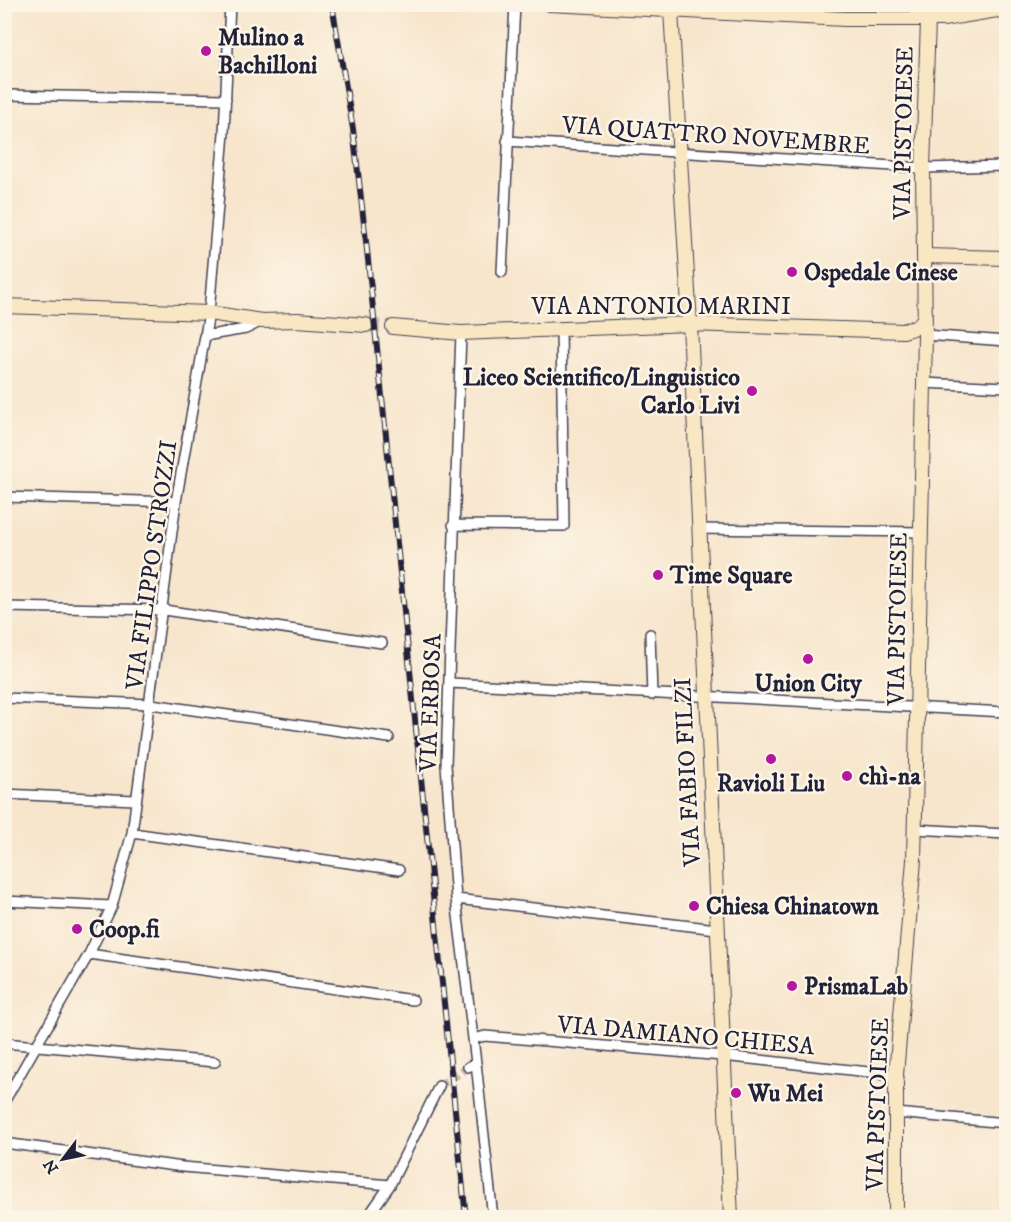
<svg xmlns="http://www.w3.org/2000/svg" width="1011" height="1222" font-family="'IM FELL DW Pica',serif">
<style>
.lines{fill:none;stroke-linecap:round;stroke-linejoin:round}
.street-tunnel{stroke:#ccbeaf;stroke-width:9;stroke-dasharray:9 4.5;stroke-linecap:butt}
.secondary-tunnel{stroke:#ccbeaf;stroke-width:14;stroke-dasharray:14 7;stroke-linecap:butt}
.street-casing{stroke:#423f51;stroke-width:12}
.secondary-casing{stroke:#423f51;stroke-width:16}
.street{stroke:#fff;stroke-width:9}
.secondary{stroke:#f9e7c3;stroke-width:14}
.rail-casing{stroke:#22223b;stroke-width:6}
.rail{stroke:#fcf5e5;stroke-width:4;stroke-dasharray:11;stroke-linecap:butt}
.poi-dot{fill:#b5179e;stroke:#fcf5e5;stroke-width:2}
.labels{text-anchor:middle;stroke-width:5;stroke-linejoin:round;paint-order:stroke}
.poi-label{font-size:24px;font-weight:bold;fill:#22223b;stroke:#fcf5e5;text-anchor:start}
.street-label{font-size:24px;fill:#22223b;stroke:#fcf5e5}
</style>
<rect width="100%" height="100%" fill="#fcf5e5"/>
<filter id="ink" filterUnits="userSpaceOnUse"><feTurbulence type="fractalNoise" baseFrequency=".0167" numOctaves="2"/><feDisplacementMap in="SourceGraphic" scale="12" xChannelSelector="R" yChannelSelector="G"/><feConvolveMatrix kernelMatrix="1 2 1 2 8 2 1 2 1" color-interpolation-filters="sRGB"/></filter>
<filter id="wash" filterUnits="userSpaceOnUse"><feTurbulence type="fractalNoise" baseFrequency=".008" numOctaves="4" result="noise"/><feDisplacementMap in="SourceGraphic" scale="24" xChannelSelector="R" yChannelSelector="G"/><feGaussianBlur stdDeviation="1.35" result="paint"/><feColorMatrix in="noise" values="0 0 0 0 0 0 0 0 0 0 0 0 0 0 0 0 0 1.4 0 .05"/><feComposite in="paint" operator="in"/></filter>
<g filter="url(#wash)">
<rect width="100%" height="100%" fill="#f7e5cc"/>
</g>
<g filter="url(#ink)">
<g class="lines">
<path class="street-tunnel" d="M439,1086L468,1067"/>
<path class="secondary-tunnel" d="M366,325L393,327"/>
<g class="street-casing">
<path id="street" d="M928,20L930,4
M4,95L226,99
M507,141L923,168L1006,166
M502,272L515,4
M461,333L446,765L456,899L476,1063L468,1067
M925,335L1006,341
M204,336L246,329L262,321
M923,383L1006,387
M4,497L176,502
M453,525L564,526L561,328
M699,529L922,532
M4,607L164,610L382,643
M650,634L652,695
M450,683L1006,712
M4,698L151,704L389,738
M4,794L135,800
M915,829L1006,834
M132,833L399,870
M456,899L717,929
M4,901L112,906
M89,954L413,1000
M473,1039L485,1036L723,1056L896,1075
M4,1043L215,1062
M476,1063L493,1218
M4,1102L89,954L112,906L132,833L176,502L209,313L224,133L230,4
M896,1113L1006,1123
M4,1143L183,1167L390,1185
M367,1218L390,1185L439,1086"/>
</g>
<g class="secondary-casing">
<path id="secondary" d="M549,4L845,19H943L997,10L1006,12
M671,10L690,324L731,1218
M924,256L1006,258
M4,306L209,313L262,321L297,320L366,325
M393,327L461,333L690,324L903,331L919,326L924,318
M896,1218V1075L914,860L925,335L923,168L928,20"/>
</g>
<use href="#street" class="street"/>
<use href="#secondary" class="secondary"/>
<g class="rail-casing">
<path id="rail" d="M332,4L353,129L367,250L466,1218"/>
</g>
<use href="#rail" class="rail"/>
</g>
</g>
<g class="poi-dot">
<circle cx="206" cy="51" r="6"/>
<circle cx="792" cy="272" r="6"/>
<circle cx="752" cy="391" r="6"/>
<circle cx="658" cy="575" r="6"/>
<circle cx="808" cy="659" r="6"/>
<circle cx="771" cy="759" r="6"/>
<circle cx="847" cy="776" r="6"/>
<circle cx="694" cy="906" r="6"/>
<circle cx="77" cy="929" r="6"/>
<circle cx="792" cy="986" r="6"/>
<circle cx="736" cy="1093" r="6"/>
</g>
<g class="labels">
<g class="poi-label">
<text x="218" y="45">Mulino a<tspan x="218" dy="28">Bachilloni</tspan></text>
<text x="804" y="280">Ospedale Cinese</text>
<text x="740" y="385" text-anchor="end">Liceo Scientifico/Linguistico<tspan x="740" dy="28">Carlo Livi</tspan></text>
<text x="670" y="583">Time Square</text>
<text x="808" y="691" text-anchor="middle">Union City</text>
<text x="859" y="784">chì-na</text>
<text x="771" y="791" text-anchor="middle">Ravioli Liu</text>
<text x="706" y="914">Chiesa Chinatown</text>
<text x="89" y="937">Coop.fi</text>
<text x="804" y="994">PrismaLab</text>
<text x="748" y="1101">Wu Mei</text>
</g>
<g class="street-label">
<text transform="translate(903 133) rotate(-89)" y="8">VIA PISTOIESE</text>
<text transform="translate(716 135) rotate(4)" y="8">VIA QUATTRO NOVEMBRE</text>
<text x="661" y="314">VIA ANTONIO MARINI</text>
<text transform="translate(151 565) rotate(-82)" y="8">VIA FILIPPO STROZZI</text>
<text transform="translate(897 619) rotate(-89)" y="8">VIA PISTOIESE</text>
<text transform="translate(430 703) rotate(-88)" y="8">VIA ERBOSA</text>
<text transform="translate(687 772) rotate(-93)" y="8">VIA FABIO FILZI</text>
<text transform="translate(686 1035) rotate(5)" y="8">VIA DAMIANO CHIESA</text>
<text transform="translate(877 1104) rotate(-88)" y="8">VIA PISTOIESE</text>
</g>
</g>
<rect width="1011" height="1222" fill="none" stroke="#fcf5e5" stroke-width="24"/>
<g transform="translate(63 1159) rotate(238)" stroke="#fcf5e5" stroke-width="4.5" paint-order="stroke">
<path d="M0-4.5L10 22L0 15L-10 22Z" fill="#22223b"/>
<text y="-9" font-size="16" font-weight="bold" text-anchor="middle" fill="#22223b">N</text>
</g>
</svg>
